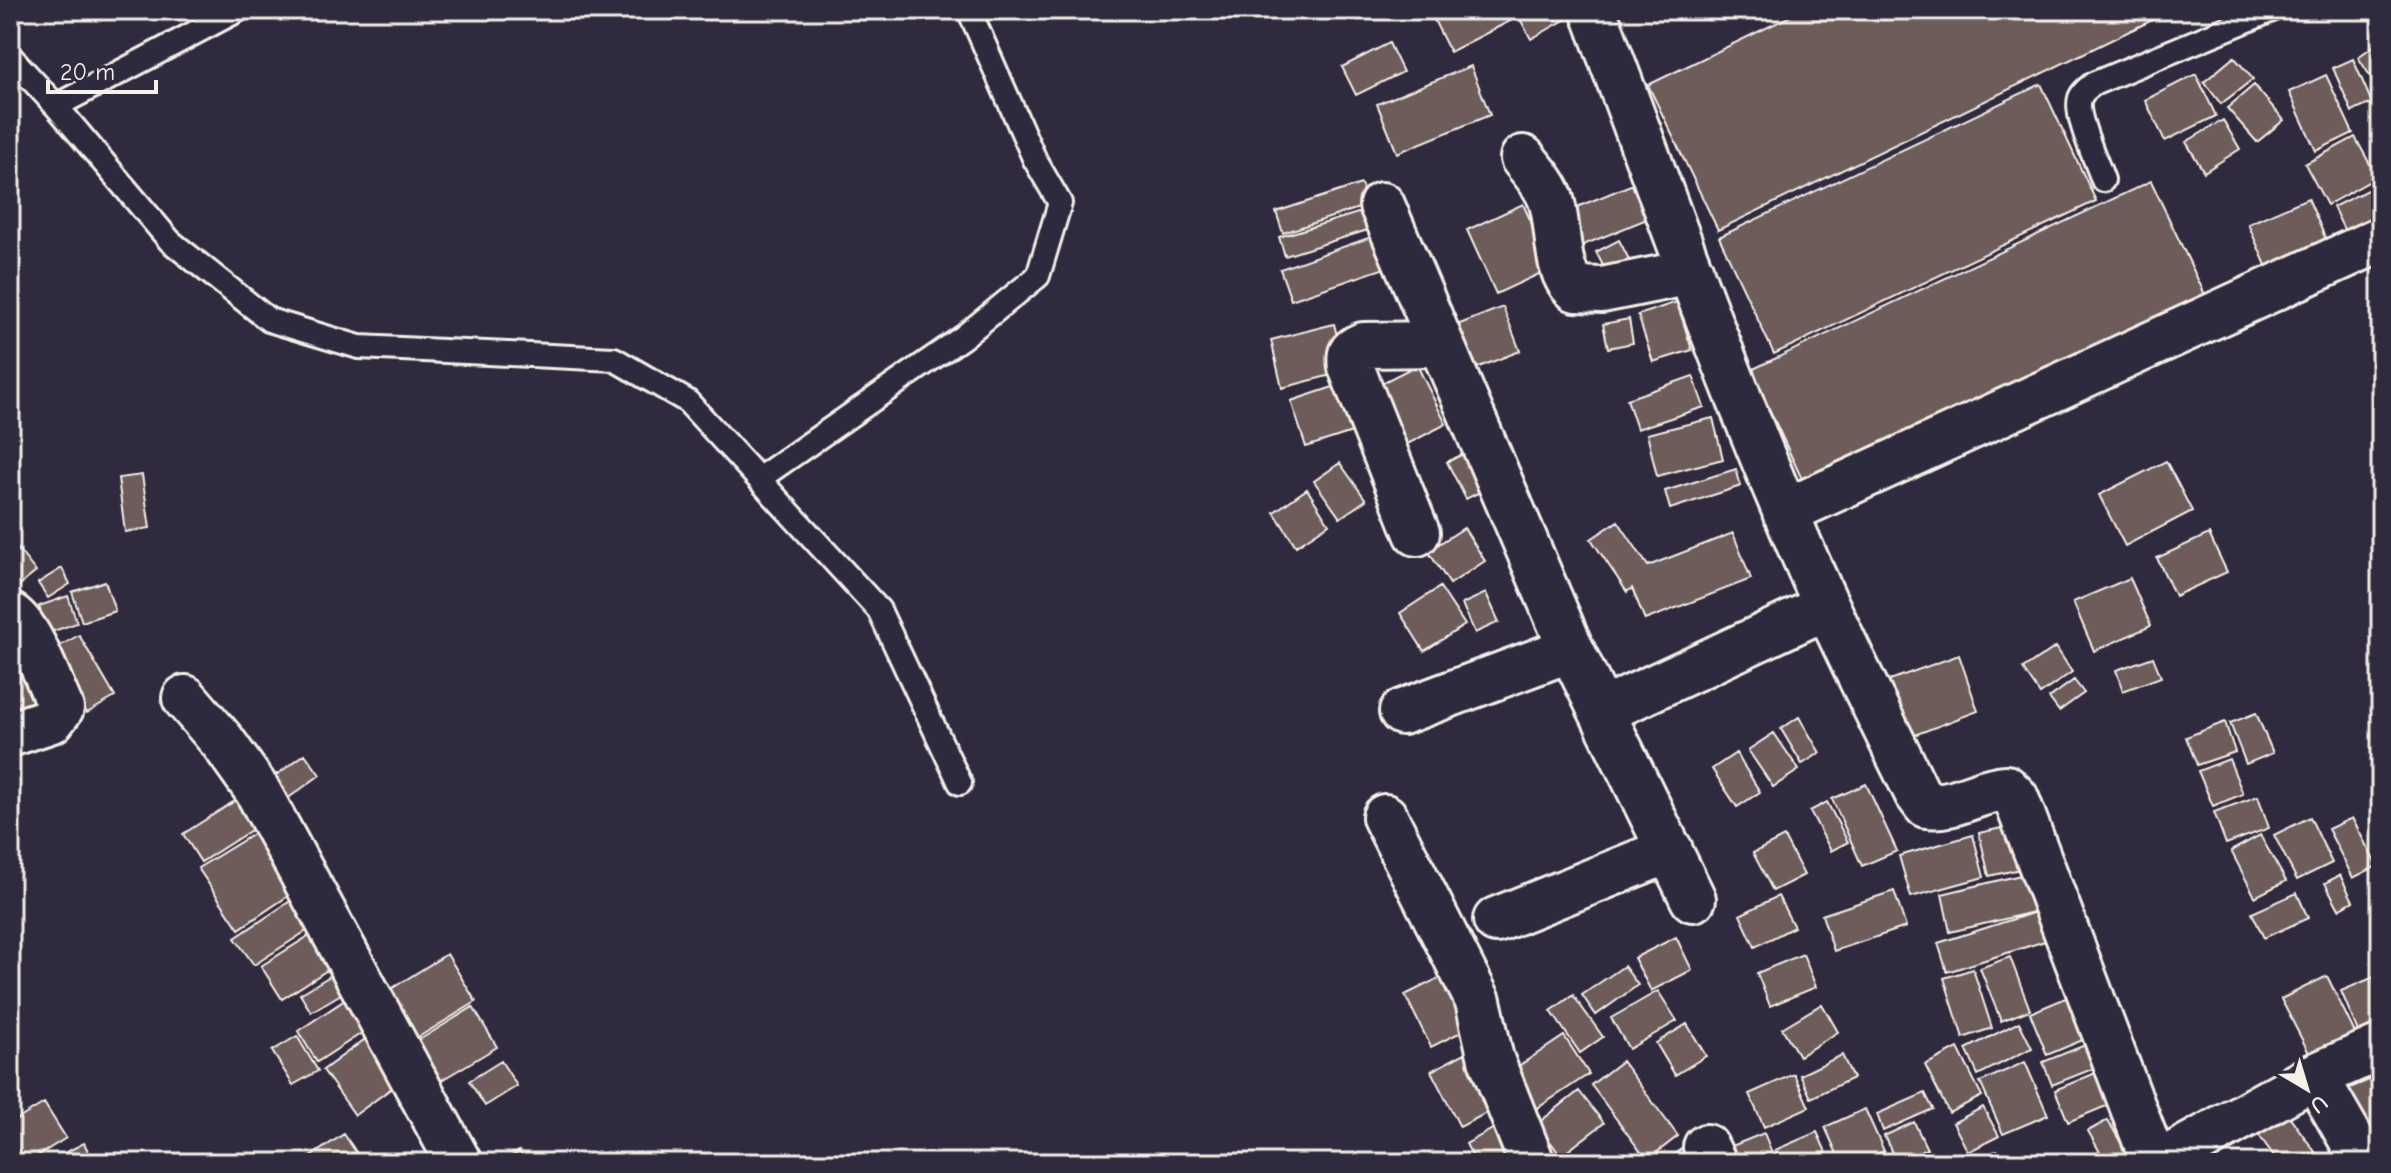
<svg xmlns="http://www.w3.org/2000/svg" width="2391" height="1173" font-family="'Comic Neue',sans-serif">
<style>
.building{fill:#6d5b5a;stroke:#f4f1e8;stroke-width:2}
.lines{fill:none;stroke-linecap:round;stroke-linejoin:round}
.lane-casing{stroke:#f4f1e8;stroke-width:28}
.street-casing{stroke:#f4f1e8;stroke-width:50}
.secondary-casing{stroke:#f4f1e8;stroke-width:50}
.lane{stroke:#2f2a3d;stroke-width:22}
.street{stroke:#2f2a3d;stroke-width:44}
.secondary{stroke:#2f2a3d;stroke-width:44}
</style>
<rect width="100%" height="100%" fill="#2f2a3d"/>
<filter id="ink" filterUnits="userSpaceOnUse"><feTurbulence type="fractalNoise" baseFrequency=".0125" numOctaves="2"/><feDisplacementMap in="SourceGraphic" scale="16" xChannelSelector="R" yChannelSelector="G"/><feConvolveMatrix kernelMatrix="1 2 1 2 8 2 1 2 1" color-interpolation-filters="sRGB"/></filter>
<g filter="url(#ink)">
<path class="building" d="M1443,10H1506L1512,20L1450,52L1432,16Z
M1515,10H1573L1575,14L1531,39Z
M1803,10H2173L1718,230L1648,85Z
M2381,41V93L2358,57Z
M1389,43L1403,72L1356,95L1342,67Z
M2234,57L2253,79L2221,104L2204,82Z
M2353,59L2372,103L2352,112L2333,68Z
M1471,66L1490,115L1397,153L1377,104Z
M2196,74L2216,116L2165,141L2145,100Z
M2326,75L2353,133L2316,151L2289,92Z
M2041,84L2096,201L1774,354L1719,237Z
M2254,85L2284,120L2257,142L2227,108Z
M2223,120L2240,149L2204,172L2186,142Z
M2355,137L2377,177L2327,205L2305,164Z
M2151,181L2208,301L1807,490L1751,370Z
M2381,183V226L2350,242L2333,207Z
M1361,184L1368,205L1283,233L1276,212Z
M1633,184L1647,219L1581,246L1567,211Z
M2308,198L2328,244L2268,270L2248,224Z
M1523,204L1552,268L1496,294L1467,230Z
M1368,210L1374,228L1285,256L1279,237Z
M1377,235L1388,267L1291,300L1280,269Z
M1619,240L1634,269L1611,281L1596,252Z
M1677,302L1692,350L1653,362L1638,315Z
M1503,307L1520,351L1474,369L1457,325Z
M1629,319L1633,343L1608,348L1603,324Z
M1334,324L1346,371L1282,388L1271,340Z
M1417,365L1446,424L1396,450L1366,391Z
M1693,376L1704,407L1637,429L1627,399Z
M1336,386L1352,432L1306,447L1291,401Z
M1713,418L1723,459L1657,476L1647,434Z
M1473,449L1492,486L1466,499L1447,462Z
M2166,461L2192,511L2125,546L2099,495Z
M1340,463L1366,500L1340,518L1314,481Z
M1736,469L1741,486L1670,509L1665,491Z
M142,475L150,528L125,532L118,478Z
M1307,489L1329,524L1296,546L1274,512Z
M1618,521L1648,566L1733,533L1751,579L1645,620L1632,588L1627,592L1591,539Z
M1464,528L1485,561L1450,584L1428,551Z
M2209,534L2227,572L2175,596L2157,558Z
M10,539L36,572L10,593Z
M62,568L70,584L48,598L38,583Z
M2130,578L2151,626L2094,651L2073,602Z
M105,581L115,611L82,622L72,592Z
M1440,587L1465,625L1424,651L1400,613Z
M1486,593L1499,622L1475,633L1462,604Z
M68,596L77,623L48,633L39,606Z
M10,631L51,695L22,713L10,693Z
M79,635L115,697L87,713L51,651Z
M2056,647L2072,672L2040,694L2023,669Z
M1959,655L1978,711L1904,739L1884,682Z
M2153,657L2161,677L2123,691L2116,670Z
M2074,680L2084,693L2059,711L2049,698Z
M2256,713L2273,753L2246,764L2230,723Z
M1799,717L1820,753L1802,764L1781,729Z
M2225,722L2235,752L2197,765L2186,737Z
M1774,733L1799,770L1773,787L1748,750Z
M1736,753L1760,792L1737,807L1712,769Z
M305,754L320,775L279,805L263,785Z
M2229,759L2243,794L2213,806L2198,771Z
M1866,784L1897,851L1862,866L1832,799Z
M2258,796L2269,828L2226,844L2214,812Z
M238,799L256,827L201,862L183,834Z
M1827,802L1848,842L1831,851L1810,811Z
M2310,817L2332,863L2297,880L2274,835Z
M2352,818L2377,866L2353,878L2328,829Z
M2015,825L2025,868L1989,876L1979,833Z
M257,832L291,894L239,929L198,868Z
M1973,835L1984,877L1911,897L1899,856Z
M2260,835L2286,881L2255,897L2231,851Z
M1784,837L1804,875L1773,891L1753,853Z
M2029,873L2038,911L1950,932L1942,894Z
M2340,875L2353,901L2339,909L2325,883Z
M1894,891L1906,927L1834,951L1822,915Z
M2297,893L2308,918L2264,938L2252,913Z
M1778,896L1794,927L1755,947L1740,915Z
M295,898L314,926L254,965L235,938Z
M2036,912L2045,941L1947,972L1938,943Z
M312,934L332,967L282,999L261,966Z
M1676,937L1692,970L1651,991L1634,958Z
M447,954L476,1002L412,1041L383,994Z
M1803,954L1816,987L1770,1006L1757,973Z
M2010,957L2030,1010L2001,1021L1980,968Z
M1624,966L1638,985L1596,1015L1582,995Z
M1973,969L1992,1028L1963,1038L1944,978Z
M335,973L346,991L311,1012L300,994Z
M1449,973L1475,1025L1431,1047L1405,995Z
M2381,974V1024L2359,1034L2341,991Z
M2327,976L2355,1033L2310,1055L2281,999Z
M1658,991L1677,1021L1629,1049L1611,1018Z
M1573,995L1603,1037L1580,1053L1551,1011Z
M2073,995L2090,1037L2047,1055L2030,1013Z
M348,998L368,1029L317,1062L298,1031Z
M1822,1004L1838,1032L1799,1056L1782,1028Z
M473,1007L497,1047L430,1087L406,1048Z
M2019,1022L2032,1048L1978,1075L1966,1049Z
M1687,1024L1706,1056L1675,1075L1656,1043Z
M297,1036L318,1071L293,1085L272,1051Z
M1564,1036L1589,1074L1530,1113L1505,1075Z
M368,1037L400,1082L355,1115L323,1070Z
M2100,1039L2110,1062L2052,1085L2043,1062Z
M1958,1048L1982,1096L1949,1113L1925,1065Z
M1465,1053L1494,1109L1460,1127L1431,1071Z
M1842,1055L1853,1078L1811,1098L1800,1075Z
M501,1061L517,1086L485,1106L469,1081Z
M1622,1061L1678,1136L1647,1160L1591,1085Z
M2025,1062L2048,1115L2003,1134L1980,1082Z
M2110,1067L2123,1099L2068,1122L2055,1090Z
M1794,1074L1809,1107L1764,1127L1749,1094Z
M2381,1075V1141L2369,1146L2345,1090Z
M1579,1091L1604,1123L1561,1156L1537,1124Z
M1925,1093L1933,1109L1883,1131L1877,1114Z
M44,1103L66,1138L26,1163H11L10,1124Z
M2282,1106L2323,1163H2279L2253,1127Z
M1983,1107L1999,1136L1968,1152L1953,1123Z
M1865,1109L1884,1151L1859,1163H1841L1825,1127Z
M2108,1120L2130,1159L2123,1163H2106L2088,1131Z
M1914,1122L1927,1149L1897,1163L1884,1136Z
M1496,1127L1516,1163H1476L1466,1144Z
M1817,1132L1831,1163H1781L1775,1150Z
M1764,1133L1776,1163H1721L1717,1152Z
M344,1134L356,1152L340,1163H314L310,1157Z
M84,1143L94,1163H45Z
M1689,1143L1703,1163H1663Z
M1997,1150L2006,1163H1976Z
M519,1151L529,1163H504Z"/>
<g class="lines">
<g class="lane-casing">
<path id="lane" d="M10,56L56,106L170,241L269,320L359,347L614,359L687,401L879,610L960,783
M56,106L238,10
M2103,180C2097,162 2074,115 2080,98C2082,92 2088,88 2093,84L2272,10
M760,478L963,337L1038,276L1060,203L1035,160L969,10"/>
</g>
<g class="street-casing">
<path id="street" d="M1593,10C1656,178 1716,348 1786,513C1825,608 1872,700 1917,793L1926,805C1955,809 1977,790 2006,788L2016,798L2154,1163
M1523,158C1533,171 1546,184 1551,200C1560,225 1554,271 1576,289L1602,290L1691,272
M1382,205L1571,649L1693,899
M1785,512L2381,239
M1417,533L1351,367C1349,354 1350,350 1363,345L1441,344
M10,615C30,626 50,685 61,708L52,720L10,734
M185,698L223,742L257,790L459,1163
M1603,711L1826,607
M1402,712L1571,649
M1385,817L1478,1001L1491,1059L1532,1163
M1496,920L1670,850
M2315,1076L2365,1163
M1706,1147L1714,1163"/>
</g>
<g class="secondary-casing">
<path id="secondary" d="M2159,1163L2315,1076L2381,1047"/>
</g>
<use href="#lane" class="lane"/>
<use href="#street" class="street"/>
<use href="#secondary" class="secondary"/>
</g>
</g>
<rect width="2391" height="1173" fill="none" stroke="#2f2a3d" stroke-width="40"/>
<rect x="20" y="20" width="2351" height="1133" fill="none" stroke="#f4f1e8" stroke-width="3" filter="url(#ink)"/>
<g transform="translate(2307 1089) rotate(142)" stroke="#2f2a3d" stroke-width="6" paint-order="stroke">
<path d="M0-6L14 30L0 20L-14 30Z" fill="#f4f1e8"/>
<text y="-12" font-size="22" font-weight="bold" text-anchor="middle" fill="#f4f1e8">U</text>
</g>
<path d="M48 80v12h108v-12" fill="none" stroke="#f4f1e8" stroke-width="4"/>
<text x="60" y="80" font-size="24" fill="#f4f1e8" stroke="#2f2a3d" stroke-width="6" paint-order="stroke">20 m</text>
</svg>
